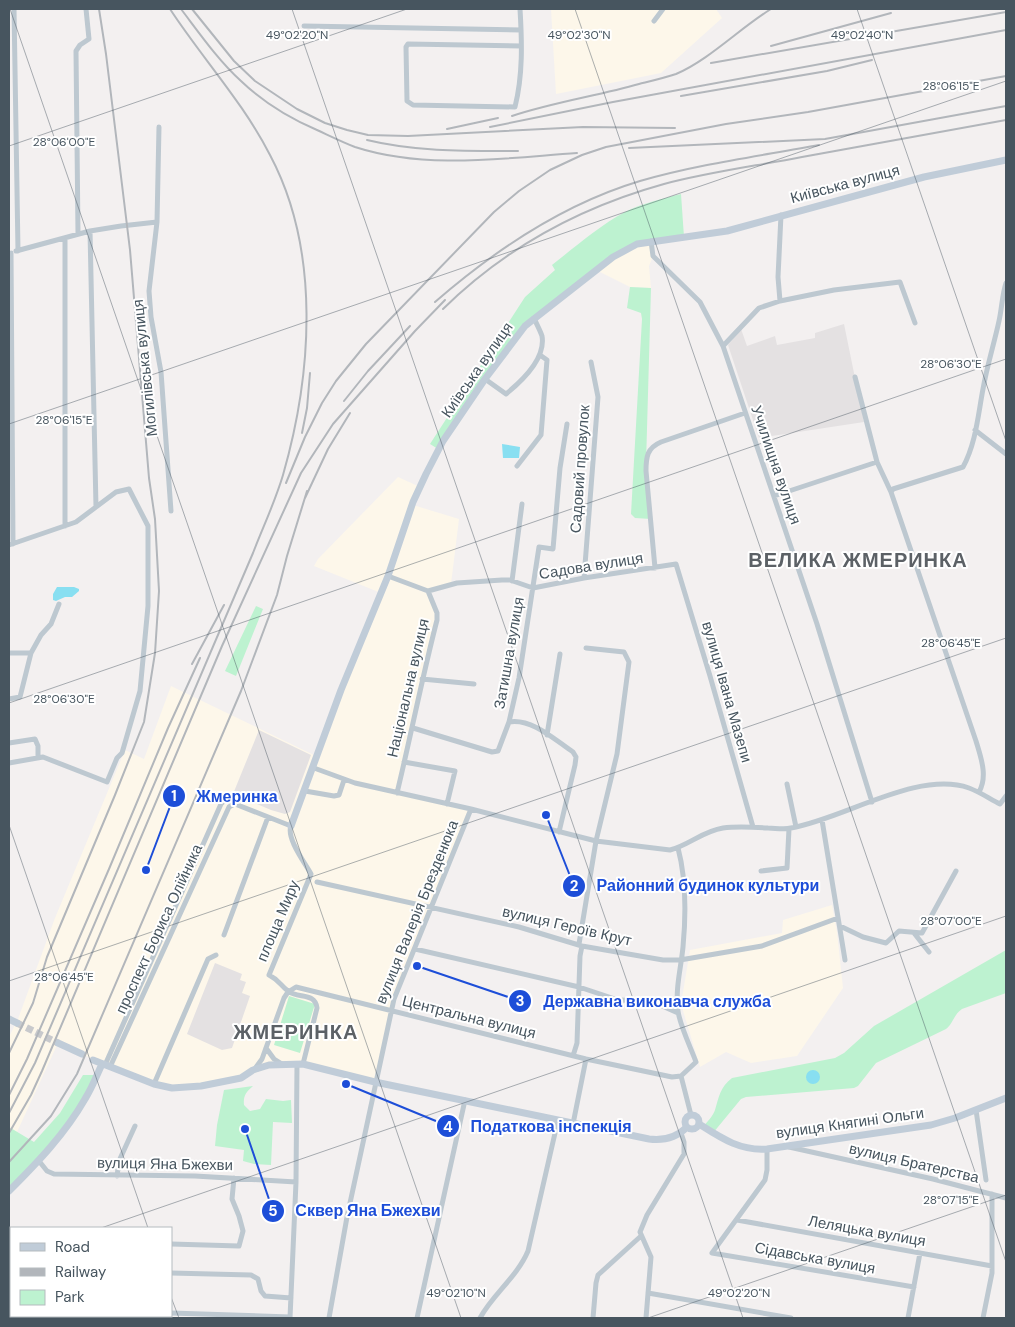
<svg xmlns="http://www.w3.org/2000/svg" width="1015" height="1327" font-family="'DM Sans',sans-serif">
<style>
.commercial{fill:#fdf7ea}
.education{fill:#e4e1e2}
.green{fill:#bdf2d0}
.water{fill:#88dff1}
.lines{fill:none;stroke-linecap:round;stroke-linejoin:round}
.secondary-tunnel{stroke:#c8c9cc;stroke-width:7;stroke-dasharray:7 3.5;stroke-linecap:butt}
.street{stroke:#bdc8d0;stroke-width:5}
.secondary{stroke:#c0ccd8;stroke-width:7}
.rail{stroke:#b2b6bb;stroke-width:2}
.ticks{fill:none;stroke:#47555f;stroke-width:1;stroke-opacity:0.45}
.labels{text-anchor:middle;stroke-width:4;stroke-linejoin:round;paint-order:stroke}
.street-label{font-size:15px;fill:#47555f;stroke:#fff}
.district-label{font-size:20px;font-weight:bold;letter-spacing:1px;fill:#5c6166;stroke:#fff}
.ticks-label{font-size:12px;text-anchor:middle;fill:#47555f;stroke:#fff;stroke-width:4;stroke-linejoin:round;paint-order:stroke}
.leader{fill:none;stroke:#1d4ed8;stroke-width:2}
.callout-dot{fill:#1d4ed8;stroke:#fff;stroke-width:2}
.mark-label{font-size:15px;text-anchor:middle;font-weight:bold;fill:#fff}
.callout-label{font-size:16px;text-anchor:middle;font-weight:bold;fill:#1d4ed8;stroke:#fff;stroke-width:4;stroke-linejoin:round;paint-order:stroke}
</style>
<rect width="100%" height="100%" fill="#f3f0f0"/>
<path class="commercial" d="M551,9H716L722,18L661,73L556,94Z
M651,241L653,256L649,266L651,288L630,287L596,270L613,257Z
M398,477L420,487L413,505L459,519L451,584L428,591L437,613L397,793L471,809L394,999L375,1082L331,1072L282,1064L241,1078L172,1088L105,1065L58,1043L17,1132L9,1127V1037L18,1019L55,918L125,750L144,759L171,686L318,757L381,593L314,566L318,559Z
M832,905L837,932L843,988L797,1056L751,1063L726,1052L700,1067L681,1004L690,950L782,933L783,920Z"/>
<path class="education" d="M844,324L864,422L759,438L728,345L741,329L747,346L775,336L777,345L815,338V333Z
M259,730L311,755L290,812L285,814L271,810L233,794Z
M215,963L242,974L240,980L246,982L242,993L250,996L232,1048L222,1050L187,1034Z"/>
<path class="green" d="M681,194L684,237L632,246L525,325L438,449L430,444L525,297L555,270L552,265C575,247 599,226 625,212C643,203 662,199 681,194Z
M630,287L651,288L646,464L651,519L635,518L631,514L642,319L641,313L627,308Z
M256,606L263,609L236,676L225,671Z
M1006,950V993L962,1009C954,1014 953,1024 946,1029L876,1063L858,1086L854,1088L746,1097L741,1099L713,1133L703,1127C707,1122 713,1116 715,1110C719,1097 720,1087 732,1078L835,1058L844,1053L874,1026Z
M289,996L315,1004L300,1053L274,1045Z
M83,1075H97L76,1113L9,1191V1127L34,1142L60,1113Z
M253,1086C246,1092 243,1096 244,1105L250,1111L260,1109L266,1099L283,1101L291,1100L292,1123L273,1122L271,1165L254,1164L243,1161L244,1150L215,1146L217,1125L224,1090Z"/>
<path class="water" d="M502,444L520,447L519,458H503Z
M57,587H74L79,589V591L72,597H65L56,601L53,600V594Z
M806 1077a7 7 0 1 1 14 0a7 7 0 1 1-14 0Z"/>
<g class="lines">
<path class="secondary-tunnel" d="M17,1023L58,1043"/>
<path class="street" d="M14,9L18,251
M520,9C522,42 523,75 515,107L413,105L407,101L406,47L408,44L521,46
M654,21L663,9
M304,26L521,30
M159,127L157,222L149,291L151,317L161,372L171,511
M90,231L96,507
M78,234L76,51L80,45L89,39L86,9
M65,238V526
M651,241L653,256L700,302L723,346L817,624L872,802
M16,251L90,231L121,226L157,222
M11,253L13,544
M780,301L778,277L781,215
M723,346L759,308L780,301L834,290L900,282L915,323
M855,377L877,462
M485,379L506,394C522,381 546,359 542,336C540,330 536,323 534,318
M975,430L1006,454
M517,466L541,435L547,360L540,355
M774,496L877,462L891,492
M9,545L76,522L116,492L129,489L148,526V606L140,691L122,753L117,758L107,782L43,757L9,763
M655,568L646,471C646,457 647,448 661,442L745,413
M388,576L428,591L457,583L502,580H510L533,588L584,578L676,564L710,676L753,827
M584,578L598,397L591,362
M512,581L522,504
M9,653H31L41,635L51,624L59,604
M422,679L474,684
M9,699L20,697L31,653
M509,722L519,678L539,547L553,549L560,468L567,424
M413,728L492,752L498,751L509,722C532,718 555,740 573,752L576,757L575,765L559,832
M547,735L560,654
M9,743L35,739L38,746V758
M404,762L455,771L447,804
M314,768L355,783L471,809L596,841L670,850C689,845 703,831 723,828C737,826 753,827 768,828C775,828 784,830 791,828C844,819 917,770 969,788C980,792 990,799 1000,804L1006,796
M787,784L796,827
M305,791L334,796L339,795L344,780
M979,792C988,776 981,758 976,741L891,492L893,489L963,467C976,443 978,415 983,389C987,366 994,344 999,321C1002,308 1002,295 1006,283
M397,793C411,735 422,678 437,620V613L428,591
M822,820L845,960
M761,871L787,868L789,829
M317,882L519,927L582,946L663,960H680L762,946L838,918
M840,926L863,937L886,943L899,931L922,933L956,871
M914,933L929,952
M224,935L268,817
M579,944L596,841L617,754L629,662L624,652L586,648
M415,949L579,987L618,1000L651,1001L678,1013
M266,1048L274,1059L282,1064
M573,1056L577,1043L580,956L582,946
M105,1065L221,804L225,800L291,826C286,838 305,863 311,874L269,975C279,980 280,985 288,991C298,999 315,992 317,1008L303,1064
M110,1067L229,807L234,804
M254,1070L262,1059L284,998L288,992L296,987L586,1059L672,1077L681,1076L696,1062C691,1048 680,1026 678,1011C675,989 681,968 683,947C686,915 686,878 678,848
M681,1076L691,1115H692
M154,1084L208,959L216,955
M976,1110L986,1180
M573,1124L586,1059
M789,1147L933,1179L1006,1198
M767,1149V1170L765,1180L712,1253L914,1287
M39,1161L47,1171L54,1174L195,1176L296,1182
M117,1176L119,1161L135,1126
M737,1220L992,1266
M171,1244L239,1246L243,1231L239,1216L232,1199L234,1178
M171,1273L251,1275L258,1279L261,1291L265,1296L291,1298
M9,1277H11
M9,1291L11,1295
M648,1293L791,1318
M171,1313L290,1317
M27,1316L29,1318
M290,1318L296,1182L297,1064
M329,1318L347,1217L394,999L471,809
M417,1318L465,1100
M480,1318C493,1294 517,1277 528,1251L558,1120
M593,1318L596,1283L598,1275L641,1236
M646,1318L651,1257L640,1232L647,1215L684,1154V1142L681,1133
M908,1318L920,1253
M983,1318L992,1273V1194"/>
<path class="secondary" d="M291,826L341,690L388,576L413,502L426,474L443,441L485,379L525,326L613,257L637,244L727,231L924,177L1006,160
M9,1019L17,1023
M58,1043L82,1054
M93,1060L154,1084L172,1088L201,1086L241,1078L253,1070L269,1065L303,1064L375,1082L649,1139C664,1141 676,1138 687,1127
M685 1122a7 7 0 1 1 14 0a7 7 0 1 1-14 0Z
M699,1124C721,1138 740,1151 767,1149L931,1125L955,1118L1006,1098
M9,1191C37,1163 65,1134 85,1099C92,1088 97,1075 102,1064"/>
<path class="rail" d="M181,9C200,34 218,60 241,81C263,102 289,118 317,130C330,136 342,142 355,147C426,170 505,158 577,153
M192,9L234,61L255,81L297,109L325,123L347,130L368,135L408,136L583,127L675,128
M771,46L891,13
M711,63L1006,12
M681,96L827,71L872,60
M512,116C554,102 597,96 639,84C651,81 664,78 676,74C709,60 740,28 771,9
M490,127L613,102L1006,30
M447,129L498,118
M367,140C416,152 468,151 518,151
M629,148L825,139L1006,106
M435,302C496,249 563,204 640,181C699,164 760,156 819,145
M443,309C505,248 581,207 664,184C709,172 756,166 802,157C870,145 938,132 1006,120
M344,401L368,371L410,326
M302,433L307,408L310,373
M286,483L305,437L322,403L336,381L366,344L494,212L519,191L550,170L582,155L606,147L726,124L808,112L1006,76
M305,498L328,449L350,413
M192,664L224,605
M9,1053L33,1003L47,957L115,795L144,722L155,653L159,591L155,519L149,478L130,250L106,54L99,9
M9,1095L27,1059L109,869L168,728L200,658
M9,1113L35,1063L253,553C263,527 275,502 283,475C312,374 321,251 270,155C243,102 202,58 170,9
M9,1133L31,1095L42,1071L222,646L301,473L333,424L415,331L445,300
M9,1162L51,1116L77,1074L241,691L277,595L287,556L307,491"/>
</g>
<path class="ticks" d="M10,9L461,1318M292,9L743,1318M575,9L1006,1262M857,9L1006,441M9,146L407,9M9,424L1006,81M9,703L1006,359M9,825L148,1228M9,981L1006,638M101,1228L1006,916M9,1260L11,1259M171,1297L179,1318M648,1318L1006,1195"/>
<g class="labels">
<g class="street-label">
<text transform="translate(845 184) rotate(-15)" y="5">Київська вулиця</text>
<text transform="translate(145 368) rotate(-96)" y="5">Могилівська вулиця</text>
<text transform="translate(477 370) rotate(-55)" y="5">Київська вулиця</text>
<text transform="translate(776 465) rotate(71)" y="5">Училищна вулиця</text>
<text transform="translate(580 469) rotate(-86)" y="5">Садовий провулок</text>
<text transform="translate(591 566) rotate(-9)" y="5">Садова вулиця</text>
<text transform="translate(509 653) rotate(-80)" y="5">Затишна вулиця</text>
<text transform="translate(408 688) rotate(-77)" y="5">Національна вулиця</text>
<text transform="translate(727 692) rotate(74)" y="5">вулиця Івана Мазепи</text>
<text transform="translate(417 912) rotate(-68)" y="5">вулиця Валерія Брезденюка</text>
<text transform="translate(278 921) rotate(-67)" y="5">площа Миру</text>
<text transform="translate(567 926) rotate(13)" y="5">вулиця Героїв Крут</text>
<text transform="translate(159 929) rotate(-65)" y="5">проспект Бориса Олійника</text>
<text transform="translate(469 1017) rotate(14)" y="5">Центральна вулиця</text>
<text transform="translate(850 1123) rotate(-8)" y="5">вулиця Княгині Ольги</text>
<text transform="translate(914 1163) rotate(13)" y="5">вулиця Братерства</text>
<text transform="translate(165 1164) rotate(1)" y="5">вулиця Яна Бжехви</text>
<text transform="translate(867 1231) rotate(10)" y="5">Леляцька вулиця</text>
<text transform="translate(815 1258) rotate(10)" y="5">Сідавська вулиця</text>
</g>
<g class="district-label">
<text x="858" y="567">ВЕЛИКА ЖМЕРИНКА</text>
<text x="296" y="1039">ЖМЕРИНКА</text>
</g>
</g>
<g class="ticks-label">
<text x="297" y="39">49°02'20"N</text>
<text x="579" y="39">49°02'30"N</text>
<text x="862" y="39">49°02'40"N</text>
<text x="951" y="90">28°06'15"E</text>
<text x="64" y="146">28°06'00"E</text>
<text x="951" y="368">28°06'30"E</text>
<text x="64" y="424">28°06'15"E</text>
<text x="951" y="647">28°06'45"E</text>
<text x="64" y="703">28°06'30"E</text>
<text x="951" y="925">28°07'00"E</text>
<text x="64" y="981">28°06'45"E</text>
<text x="951" y="1204">28°07'15"E</text>
<text x="456" y="1297">49°02'10"N</text>
<text x="739" y="1297">49°02'20"N</text>
</g>
<path class="leader" d="M146 870L174 796M546 815L574 886M417 966L520 1001M346 1084L448 1126M245 1129L273 1211"/>
<g class="callout-dot">
<circle cx="146" cy="870" r="5"/>
<circle cx="546" cy="815" r="5"/>
<circle cx="417" cy="966" r="5"/>
<circle cx="346" cy="1084" r="5"/>
<circle cx="245" cy="1129" r="5"/>
<circle cx="174" cy="796" r="12"/>
<circle cx="574" cy="886" r="12"/>
<circle cx="520" cy="1001" r="12"/>
<circle cx="448" cy="1126" r="12"/>
<circle cx="273" cy="1211" r="12"/>
</g>
<g class="mark-label">
<text x="174" y="801">1</text>
<text x="574" y="891">2</text>
<text x="520" y="1006">3</text>
<text x="448" y="1132">4</text>
<text x="273" y="1216">5</text>
</g>
<g class="callout-label">
<text x="237" y="802">Жмеринка</text>
<text x="708" y="891">Районний будинок культури</text>
<text x="657" y="1007">Державна виконавча служба</text>
<text x="551" y="1132">Податкова інспекція</text>
<text x="368" y="1216">Сквер Яна Бжехви</text>
</g>
<rect width="1015" height="1327" fill="none" stroke="#47555f" stroke-width="20"/>
<rect x="10" y="1227" width="162" height="90" fill="#ffffff" stroke="#b5bbbf"/>
<rect x="20" y="1243" width="25" height="8" fill="#c0ccd8" stroke="#b5bbbf"/>
<text x="55" y="1252" font-size="15" fill="#47555f">Road</text>
<rect x="20" y="1268" width="25" height="8" fill="#b2b6bb" stroke="#b5bbbf"/>
<text x="55" y="1277" font-size="15" fill="#47555f">Railway</text>
<rect x="20" y="1290" width="25" height="15" fill="#bdf2d0" stroke="#b5bbbf"/>
<text x="55" y="1302" font-size="15" fill="#47555f">Park</text>
</svg>
